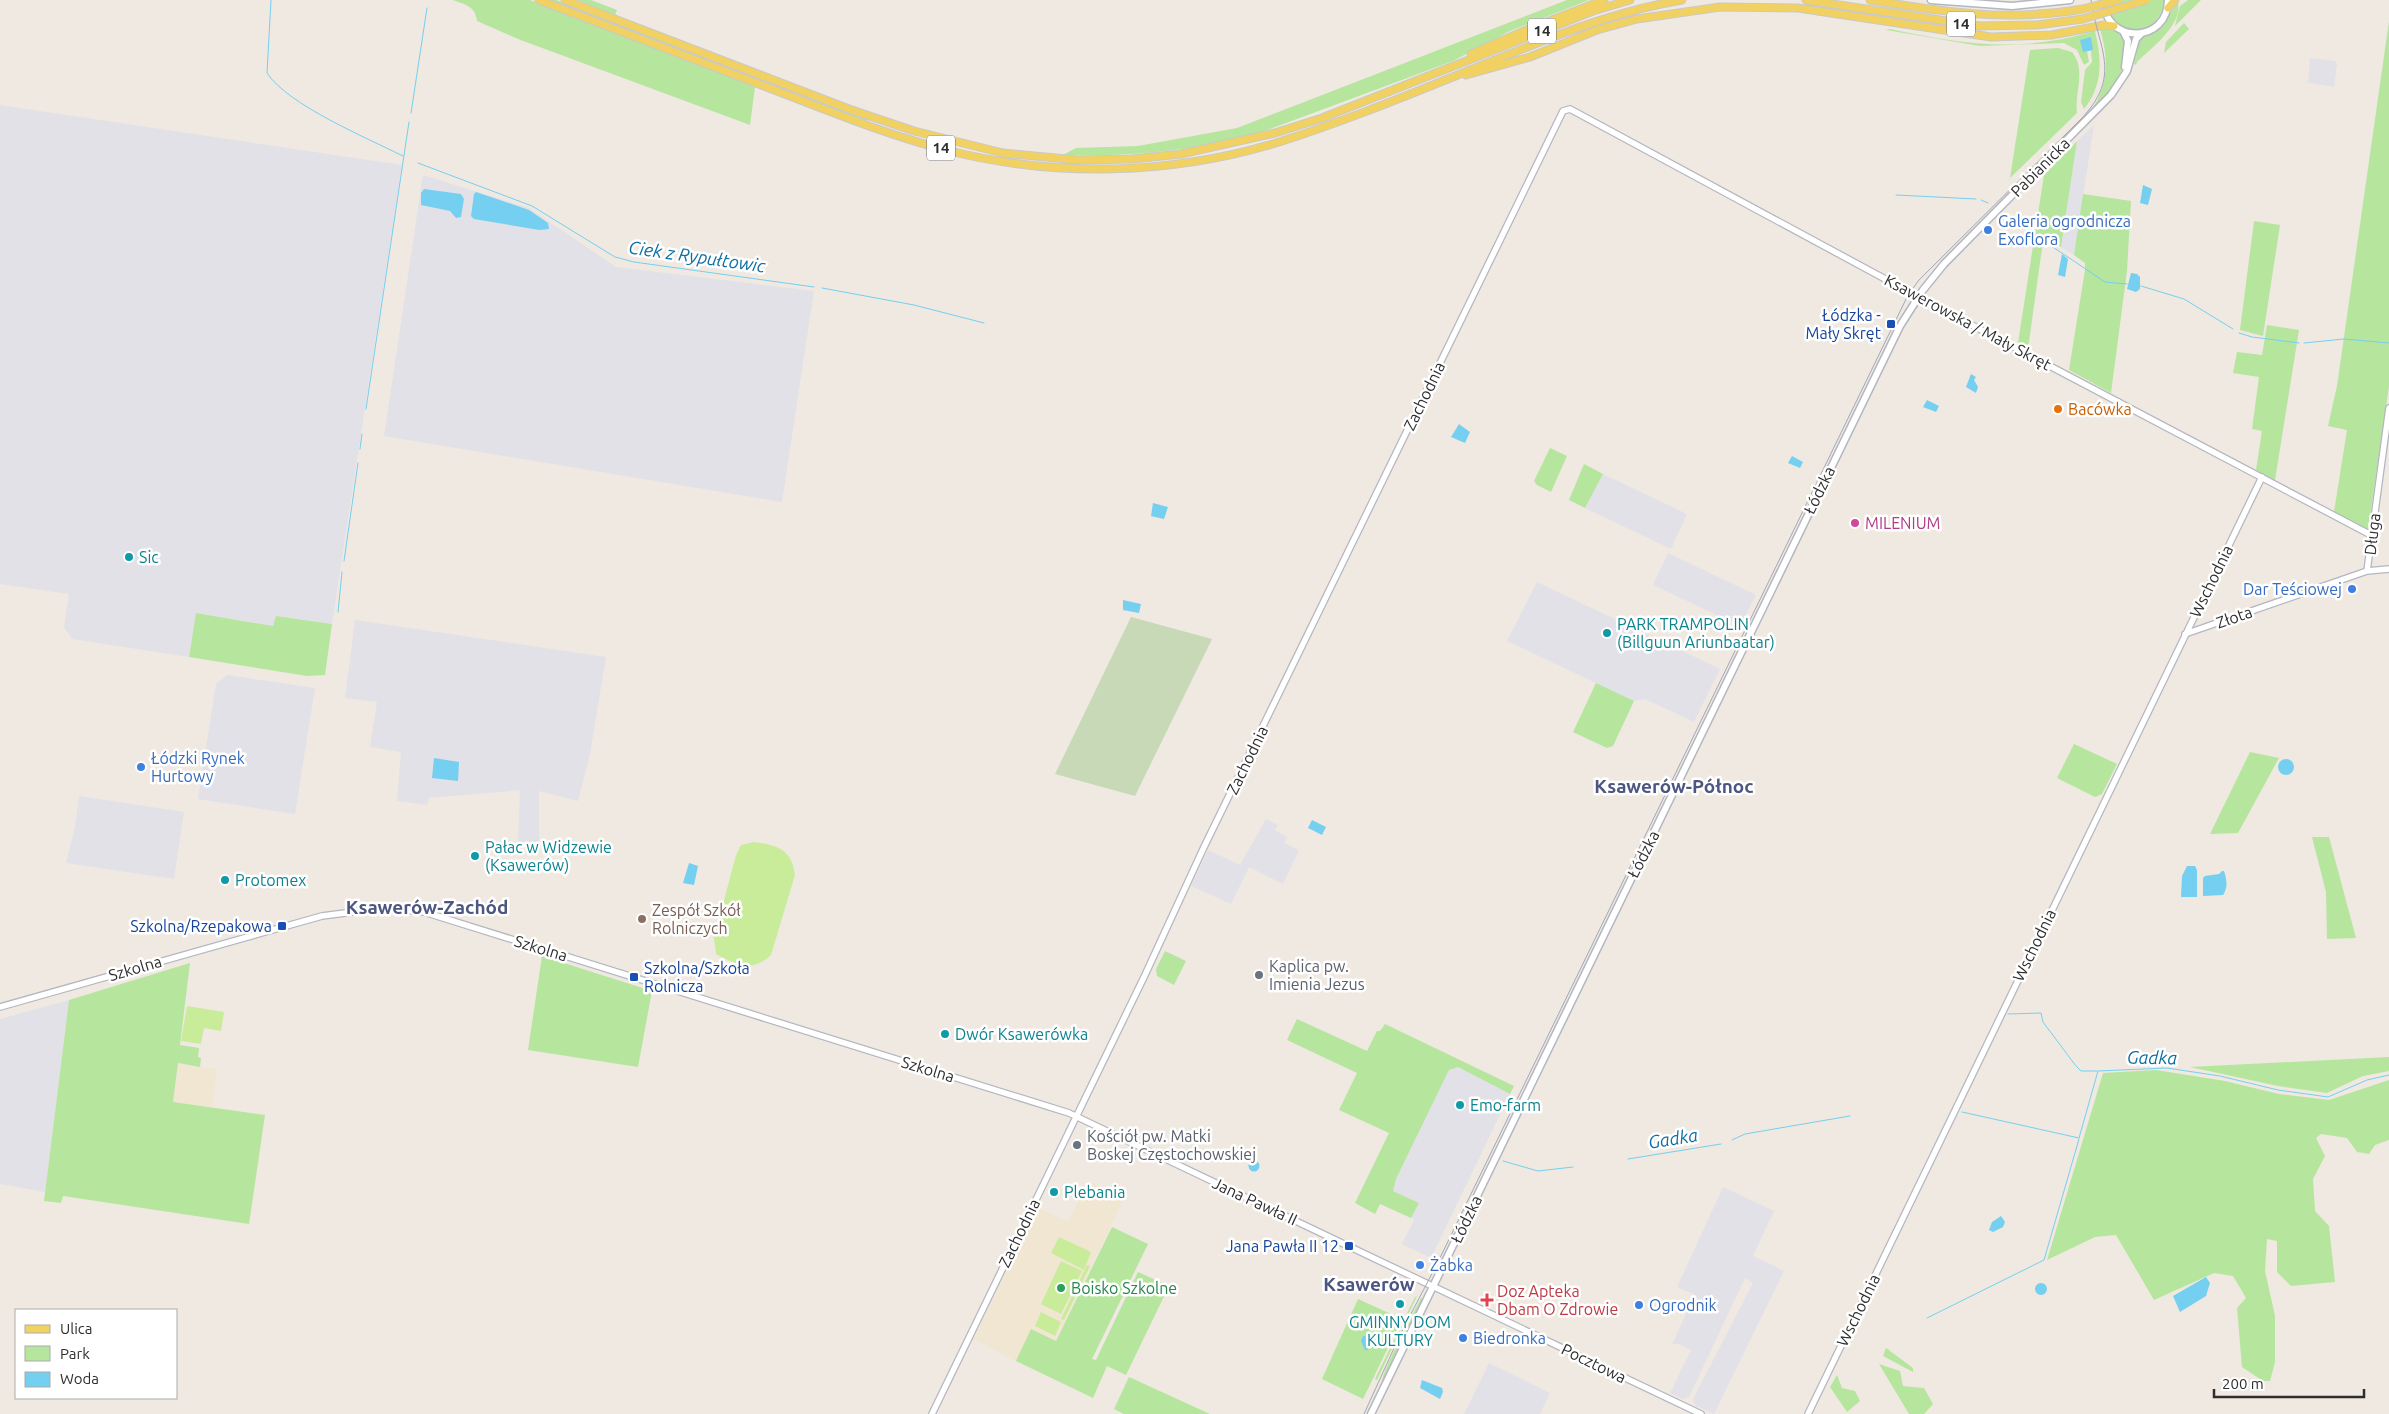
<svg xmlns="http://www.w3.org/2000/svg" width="2389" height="1414" font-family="Ubuntu,sans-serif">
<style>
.industrial{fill:#e3e1e8}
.education{fill:#f0e6d1}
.green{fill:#b6e59e}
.cemetery{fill:#c8d9b8}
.pitch{fill:#c9ec9a}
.water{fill:#75cff0}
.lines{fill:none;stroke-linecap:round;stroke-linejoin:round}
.stream{stroke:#75cff0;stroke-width:1}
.tertiary-casing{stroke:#b4b7c1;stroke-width:8}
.secondary-casing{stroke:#b4b7c1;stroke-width:9}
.primary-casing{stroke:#c9c9c9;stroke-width:9}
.tertiary{stroke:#fff;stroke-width:5.5}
.secondary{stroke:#fff;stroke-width:6}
.primary{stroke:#f2d163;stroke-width:7}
.tram{stroke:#a3a6b8;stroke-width:1}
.primary-bridge-casing{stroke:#c9c9c9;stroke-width:9;stroke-linecap:butt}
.primary-bridge{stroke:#f2d163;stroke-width:7}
.shop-dot{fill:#3f7fe0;stroke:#fff;stroke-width:2}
.transit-dot{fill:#1a4fb4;stroke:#fff;stroke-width:2}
.food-dot{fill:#e8710a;stroke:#fff;stroke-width:2}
.hotel-dot{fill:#d1479c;stroke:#fff;stroke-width:2}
.culture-dot{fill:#0f9aa8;stroke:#fff;stroke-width:2}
.education-dot{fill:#8d6e63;stroke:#fff;stroke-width:2}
.worship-dot{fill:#6b7280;stroke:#fff;stroke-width:2}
.leisure-dot{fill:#2e9e5b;stroke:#fff;stroke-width:2}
.health-dot{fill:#e0444e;stroke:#fff;stroke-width:2}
.labels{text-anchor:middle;stroke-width:5;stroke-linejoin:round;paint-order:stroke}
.shield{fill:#fff;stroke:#6d6d6d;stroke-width:1}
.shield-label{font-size:15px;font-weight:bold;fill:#2e2e2e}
.street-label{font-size:16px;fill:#2e2e2e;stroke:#fff}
.shop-label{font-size:16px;fill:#366cbe;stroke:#fff;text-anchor:start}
.transit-label{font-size:16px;fill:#164399;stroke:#fff;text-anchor:end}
.food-label{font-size:16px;fill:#c56008;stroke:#fff;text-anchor:start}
.hotel-label{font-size:16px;fill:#b23c85;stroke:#fff;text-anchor:start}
.culture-label{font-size:16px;fill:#0d838f;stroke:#fff;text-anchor:start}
.education-label{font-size:16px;fill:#785e54;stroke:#fff;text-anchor:start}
.worship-label{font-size:16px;fill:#5b616d;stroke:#fff;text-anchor:start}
.leisure-label{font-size:16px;fill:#27864d;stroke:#fff;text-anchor:start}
.health-label{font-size:16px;fill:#be3a42;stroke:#fff;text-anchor:start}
.water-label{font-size:18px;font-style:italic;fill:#0d6fa3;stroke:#fff}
.quarter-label{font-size:19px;font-weight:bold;fill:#4d5680;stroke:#fff}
</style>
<rect width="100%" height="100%" fill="#efe9e1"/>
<path class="industrial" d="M2310,58L2335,61L2337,64L2334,87L2308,83Z
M0,105L402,165L332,624L276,616L274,626L196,613L189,657L72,639L64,627L69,594L0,584Z
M2094,125L2074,255L2061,247L2077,141Z
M423,175L529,208L616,267L814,291L782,502L384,436Z
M1603,474L1687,514L1671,549L1585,508Z
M1668,553L1756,595L1740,626L1653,585Z
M1537,582L1720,669L1694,722L1645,699L1634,701L1507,641Z
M355,620L606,657L590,754L578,801L539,791V847L518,845L520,790L429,798L427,805L397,801L401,752L370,747L377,702L345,698Z
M227,675L315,688L295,814L198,799L216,684Z
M79,796L184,812L174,879L66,863L75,827Z
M1266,819L1278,825L1275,830L1287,837L1284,843L1299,850L1283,884L1249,867L1231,904L1191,886L1208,850L1240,865Z
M69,1000L45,1192L0,1184V1019Z
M1458,1067L1510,1094L1431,1258L1402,1244L1414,1220L1411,1218L1419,1203L1393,1191L1396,1179L1449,1070Z
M1723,1187L1774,1211L1753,1256L1784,1271L1714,1414L1695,1405L1693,1399L1753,1283L1745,1278L1689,1397L1683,1399L1670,1393L1691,1350L1679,1344H1672L1695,1295L1677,1287Z
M1489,1363L1550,1393L1540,1414H1464Z"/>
<path class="education" d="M178,1064L217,1069L212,1107L173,1102Z
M1088,1181L1124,1198L1056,1341L1031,1329L1016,1361L974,1339L1037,1207L1068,1222Z"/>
<path class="green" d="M453,0H530L755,87L750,125L518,39L477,21C475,6 466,5 453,0Z
M547,0H557L869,119L866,122Z
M577,0H591L617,10L615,15Z
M1567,0H1589L1510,31L1453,61L1251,136C1189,151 1127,157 1063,155L1076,148L1138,146L1237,128Z
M2106,0H2165C2157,41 2114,40 2106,0Z
M2188,0H2201L2175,26L2180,6Z
M2178,2C2183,25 2151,48 2137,62L2136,65L2134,64L2140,38L2159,28Z
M2389,21V386L2368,530L2334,512L2347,430L2328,426L2337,386Z
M2184,23L2189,29L2164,53L2166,42Z
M2105,28H2110L2124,37C2131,63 2111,100 2089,113C2109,87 2109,59 2100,29Z
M1890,29C1942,40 1996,50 2050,41C2065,39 2080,35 2095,31C2102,60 2103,85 2084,109L2081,102L2085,70L2092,62L2091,51L2093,50L2083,52L2087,51L2089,62L2084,65L2077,50L2064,43L1980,46L1886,30Z
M2058,48L2072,52C2087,71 2074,92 2077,113L2010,178L2030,50Z
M2077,141L2061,247L2045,238L2043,241L2028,349L2018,343L2044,175Z
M2083,194L2131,201L2127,271L2111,393L2069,370L2085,270V263L2074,255Z
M2254,221L2280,225L2263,336L2240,330Z
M2267,325L2299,330L2275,480L2256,470L2262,431L2252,429L2259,377L2233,373L2237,352L2262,355Z
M1550,448L1567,456L1551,492L1537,485L1534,481Z
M1584,464L1603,474L1585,508L1569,500Z
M196,613L273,626L276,616L332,624L325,675L307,676L189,657Z
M1596,683L1634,701L1613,746L1607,748L1573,732Z
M2074,744L2117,764L2102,794L2095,797L2057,778Z
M2250,752L2279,758L2238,833L2210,834Z
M2312,837H2329L2356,938L2327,939L2326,892Z
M1165,951L1186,961L1174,985L1157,976L1156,969Z
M542,956L652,991L638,1067L528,1050Z
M190,963L180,1045L199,1048L198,1057L201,1058L200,1067L178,1063L173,1102L265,1115L249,1224L63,1196L61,1203L44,1201L69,1000Z
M1297,1019L1367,1051L1377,1031H1380L1385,1024L1514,1086L1510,1094L1458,1067L1449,1070L1396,1179L1393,1191L1419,1203L1411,1218L1380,1204L1375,1214L1355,1203L1389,1133L1339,1110L1357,1073L1287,1040Z
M2389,1057V1071L2363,1076L2327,1093L2278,1086L2190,1067Z
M2156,1070L2225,1081L2279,1094L2329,1100L2389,1080V1140L2375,1145L2369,1154L2357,1152L2347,1138L2321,1134L2316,1138L2325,1156L2313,1179L2315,1211L2329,1226L2335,1282L2291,1286L2277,1272V1241L2267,1239L2265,1271L2275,1316V1362L2270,1381H2263L2242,1367L2237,1308L2246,1298L2233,1276L2214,1273L2154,1300L2116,1235L2095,1237L2047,1260L2103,1073Z
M1112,1227L1148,1244L1092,1359L1096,1360L1138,1272L1169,1286L1126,1375L1107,1366L1093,1398L1016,1361L1031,1329L1056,1341Z
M1417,1296L1377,1380L1375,1379L1415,1297Z
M1421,1298L1423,1299L1382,1382C1381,1374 1416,1308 1421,1298Z
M1358,1299L1402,1319L1363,1399L1322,1379Z
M1886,1348L1913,1368V1372L1883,1356Z
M1879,1364L1900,1371L1903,1386L1924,1388L1933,1404L1924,1414H1909Z
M1837,1375L1842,1388L1855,1391L1860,1401L1847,1412L1830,1387Z
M1129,1377L1210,1414H1124L1114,1409Z"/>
<path class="cemetery" d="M1131,617L1212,639L1135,796L1055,774Z"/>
<path class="pitch" d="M754,842C777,845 792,849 795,875L771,955C753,973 734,964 716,954L714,938L736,855L741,845Z
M187,1006L224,1012L221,1031L204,1028L201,1044L181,1041Z
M1059,1237L1091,1252L1084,1270L1051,1253Z
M1061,1261L1082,1271L1061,1314L1041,1304Z
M1087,1265L1090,1266L1064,1320L1061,1319Z
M1041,1312L1061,1322L1055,1336L1035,1326Z"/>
<path class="water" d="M2091,37L2093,50L2083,52L2080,40Z
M2143,185L2152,189L2148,205L2140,203Z
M424,189L461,194L464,199L461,217L456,218L450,211L421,205V193Z
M476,192L529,210L548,223L549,229L539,230L474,219L471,216L474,194Z
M2062,254L2068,259L2065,277L2058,275Z
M2131,273L2137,274L2140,277V289L2136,292L2127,289Z
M1971,374L1976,377L1974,380L1978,387L1976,393L1966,387Z
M1927,400L1939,406L1936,412L1923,407Z
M1459,424L1470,432L1465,443L1451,437Z
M1792,456L1803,462L1800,468L1788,463Z
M1153,503L1168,507L1164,519L1151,516Z
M1123,600L1141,604L1139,613L1123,610Z
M434,758L459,762L458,781L432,778Z
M2278 767a8 8 0 1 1 16 0a8 8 0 1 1-16 0Z
M1312,820L1326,827L1322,835L1308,828Z
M689,863L698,866L694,885L683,883Z
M2187,866H2195L2197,870V897H2181L2182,876Z
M2222,871H2224C2227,880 2228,888 2223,895L2203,896V878L2205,876L2219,874Z
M1248.5 1166a5.5 5.5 0 1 1 11 0a5.5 5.5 0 1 1-11 0Z
M2001,1216L2005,1222L2003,1227L1993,1232L1989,1230L1992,1222Z
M2206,1277L2210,1283L2206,1296L2180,1312L2173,1296Z
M2035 1289a6 6 0 1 1 12 0a6 6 0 1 1-12 0Z
M1363,1336H1367L1370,1339L1368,1350H1365L1361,1341Z
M1422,1380L1442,1388L1443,1392L1440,1399L1420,1388Z"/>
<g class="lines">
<path class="stream" d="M271,0L267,73C288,105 367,138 403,156
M411,113L427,8
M418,163L532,206L615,257L634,262L814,287
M1896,195L1976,199
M1981,200L1988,203
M2000,215L2002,217
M2035,235L2105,282L2127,284
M2141,286L2184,299L2233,329
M822,288L914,305L984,323
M2239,333L2252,337L2299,343
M2304,343L2344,339L2389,343
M366,409L409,122
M360,449L362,434
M344,561L358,463
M338,612L342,572
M2008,1014L2041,1013L2043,1022L2076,1066L2081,1071H2097
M1962,1112L2079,1138L2098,1071L2167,1068L2220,1076L2278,1090L2328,1097L2367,1080L2389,1075
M1732,1140L1745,1134L1850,1116
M1628,1159L1721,1144
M1503,1161L1538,1171L1573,1167
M1927,1318L2044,1260L2079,1139"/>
<g class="tertiary-casing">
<path id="tertiary" d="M2367,571L2389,408
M2185,634L2367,571L2389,569
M0,1007L322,916L384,908L424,912L1069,1113L1701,1414
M932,1414L1145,975L1204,847L1563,111L1570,109L1913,294L2371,535
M1808,1414L2262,477"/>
</g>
<g class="secondary-casing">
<path id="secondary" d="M1931,0L2012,6L2070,0
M2103,0C2105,45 2168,44 2168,0
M2123,31L2128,41L2125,67
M1371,1414L1900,326L1923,290L1944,264L2111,95L2127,71L2136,39L2142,33"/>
</g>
<g class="primary-casing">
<path id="primary" d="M539,0C614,29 689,57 764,86C824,109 884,134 946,150C1055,178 1172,175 1279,142C1358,117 1434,84 1510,54C1566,31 1622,10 1682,0
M565,0L849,109L914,131L1003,153L1077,160L1132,159L1181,154L1275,133L1322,118L1593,11L1630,0
M1806,0L1980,26L2037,25L2083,19
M1870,0C1944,12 2008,22 2083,9
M2168,8L2175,0
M1471,54L1531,28L1604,0
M1466,75L1530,57L1597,30L1637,19L1720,7L1798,8L1991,37L2052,35L2104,25L2114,26"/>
</g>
<use href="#tertiary" class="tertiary"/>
<use href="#secondary" class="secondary"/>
<use href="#primary" class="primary"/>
<path class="tram" d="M1364,1414L1401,1333L1437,1264L1908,295L1919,280L2081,119C2123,75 2098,49 2091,0"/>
<g class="primary-bridge-casing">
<path id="primary-bridge" d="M2083,9L2118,0
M2083,19L2147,0"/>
</g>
<use href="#primary-bridge" class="primary-bridge"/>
</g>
<g class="shop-dot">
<circle cx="1988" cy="230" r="5"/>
<circle cx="2352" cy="589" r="5"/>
<circle cx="141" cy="767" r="5"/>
<circle cx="1420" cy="1265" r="5"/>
<circle cx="1639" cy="1305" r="5"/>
<circle cx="1463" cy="1338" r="5"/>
</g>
<g class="transit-dot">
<rect x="1886" y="319" width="10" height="10" rx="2.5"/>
<rect x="277" y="921" width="10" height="10" rx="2.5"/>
<rect x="629" y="972" width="10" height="10" rx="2.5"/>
<rect x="1344" y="1241" width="10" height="10" rx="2.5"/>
</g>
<circle class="food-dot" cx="2058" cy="409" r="5"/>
<circle class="hotel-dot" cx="1855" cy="523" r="5"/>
<g class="culture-dot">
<circle cx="129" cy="557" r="5"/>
<circle cx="1607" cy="633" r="5"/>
<circle cx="475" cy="856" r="5"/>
<circle cx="225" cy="880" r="5"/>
<circle cx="945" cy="1034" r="5"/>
<circle cx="1460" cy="1105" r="5"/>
<circle cx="1054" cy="1192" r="5"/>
<circle cx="1400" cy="1304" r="5"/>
</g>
<circle class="education-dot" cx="642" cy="919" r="5"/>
<g class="worship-dot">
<circle cx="1259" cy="975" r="5"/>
<circle cx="1077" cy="1145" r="5"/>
</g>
<circle class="leisure-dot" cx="1061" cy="1288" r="5"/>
<path class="health-dot" d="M1484.5 1292.5h5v5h5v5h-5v5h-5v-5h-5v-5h5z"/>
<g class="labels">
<g class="shield">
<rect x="1947" y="11.5" width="28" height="25" rx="4"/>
<rect x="1528" y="18.5" width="28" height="25" rx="4"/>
<rect x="927" y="135.5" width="28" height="25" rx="4"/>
</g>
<g class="shield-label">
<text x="1961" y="29">14</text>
<text x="1542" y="36">14</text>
<text x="941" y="153">14</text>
</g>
<g class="street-label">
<text transform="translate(2040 167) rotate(-45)" y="6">Pabianicka</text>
<text transform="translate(1968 322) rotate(28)" y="6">Ksawerowska / Mały Skręt</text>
<text transform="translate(1424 396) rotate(-64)" y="6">Zachodnia</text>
<text transform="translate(1819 490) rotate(-64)" y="6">Łódzka</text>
<text transform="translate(2372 534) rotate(-83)" y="6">Długa</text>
<text transform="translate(2211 581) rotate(-64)" y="6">Wschodnia</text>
<text transform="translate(2234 617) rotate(-19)" y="6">Złota</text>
<text transform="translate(1247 760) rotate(-64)" y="6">Zachodnia</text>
<text transform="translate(1643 854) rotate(-63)" y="6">Łódzka</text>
<text transform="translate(2034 945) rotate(-64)" y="6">Wschodnia</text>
<text transform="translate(541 948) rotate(17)" y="6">Szkolna</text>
<text transform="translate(135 968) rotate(-16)" y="6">Szkolna</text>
<text transform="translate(928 1069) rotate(17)" y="6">Szkolna</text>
<text transform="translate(1255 1201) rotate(25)" y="6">Jana Pawła II</text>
<text transform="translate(1466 1219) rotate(-64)" y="6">Łódzka</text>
<text transform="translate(1019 1233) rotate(-64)" y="6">Zachodnia</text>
<text transform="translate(1858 1310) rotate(-64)" y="6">Wschodnia</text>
<text transform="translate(1594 1363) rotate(26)" y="6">Pocztowa</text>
</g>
<g class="shop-label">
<text x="1998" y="227">Galeria ogrodnicza<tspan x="1998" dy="18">Exoflora</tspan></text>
<text x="2342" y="595" text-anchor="end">Dar Teściowej</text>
<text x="151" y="764">Łódzki Rynek<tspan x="151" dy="18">Hurtowy</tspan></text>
<text x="1430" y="1271">Żabka</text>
<text x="1649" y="1311">Ogrodnik</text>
<text x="1473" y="1344">Biedronka</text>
</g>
<g class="transit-label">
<text x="1881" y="321">Łódzka -<tspan x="1881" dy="18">Mały Skręt</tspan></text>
<text x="272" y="932">Szkolna/Rzepakowa</text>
<text x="644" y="974" text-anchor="start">Szkolna/Szkoła<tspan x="644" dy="18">Rolnicza</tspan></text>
<text x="1339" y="1252">Jana Pawła II 12</text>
</g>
<g class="food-label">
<text x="2068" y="415">Bacówka</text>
</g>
<g class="hotel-label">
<text x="1865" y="529">MILENIUM</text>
</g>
<g class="culture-label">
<text x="139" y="563">Sic</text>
<text x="1617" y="630">PARK TRAMPOLIN<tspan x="1617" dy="18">(Billguun Ariunbaatar)</tspan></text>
<text x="485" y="853">Pałac w Widzewie<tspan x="485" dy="18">(Ksawerów)</tspan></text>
<text x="235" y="886">Protomex</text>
<text x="955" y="1040">Dwór Ksawerówka</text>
<text x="1470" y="1111">Emo-farm</text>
<text x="1064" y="1198">Plebania</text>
<text x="1400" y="1328" text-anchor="middle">GMINNY DOM<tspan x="1400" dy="18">KULTURY</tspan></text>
</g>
<g class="education-label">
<text x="652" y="916">Zespół Szkół<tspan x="652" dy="18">Rolniczych</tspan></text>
</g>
<g class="worship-label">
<text x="1269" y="972">Kaplica pw.<tspan x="1269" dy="18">Imienia Jezus</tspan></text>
<text x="1087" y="1142">Kościół pw. Matki<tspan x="1087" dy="18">Boskej Częstochowskiej</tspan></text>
</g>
<g class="leisure-label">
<text x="1071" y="1294">Boisko Szkolne</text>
</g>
<g class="health-label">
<text x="1497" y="1297">Doz Apteka<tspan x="1497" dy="18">Dbam O Zdrowie</tspan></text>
</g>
<g class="water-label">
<text transform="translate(697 257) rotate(8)" y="6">Ciek z Rypułtowic</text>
<text transform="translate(2152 1058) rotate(1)" y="6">Gadka</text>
<text transform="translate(1673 1139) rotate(-9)" y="6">Gadka</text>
</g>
<g class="quarter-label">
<text x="1674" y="793">Ksawerów-Północ</text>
<text x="427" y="914">Ksawerów-Zachód</text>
<text x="1369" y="1291">Ksawerów</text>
</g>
</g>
<rect x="15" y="1309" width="162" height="90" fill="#ffffff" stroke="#ababab"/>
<rect x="25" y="1325" width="25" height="8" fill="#f2d163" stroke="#ababab"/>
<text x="60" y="1334" font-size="15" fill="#2e2e2e">Ulica</text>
<rect x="25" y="1346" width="25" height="15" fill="#b6e59e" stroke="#ababab"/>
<text x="60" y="1359" font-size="15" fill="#2e2e2e">Park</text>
<rect x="25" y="1372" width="25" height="15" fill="#75cff0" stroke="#ababab"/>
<text x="60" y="1384" font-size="15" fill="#2e2e2e">Woda</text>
<path d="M2214 1389v8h150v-8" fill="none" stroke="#2e2e2e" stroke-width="2.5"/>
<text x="2222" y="1389" font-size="15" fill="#2e2e2e" stroke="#ffffff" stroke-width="4" paint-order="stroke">200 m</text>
</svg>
